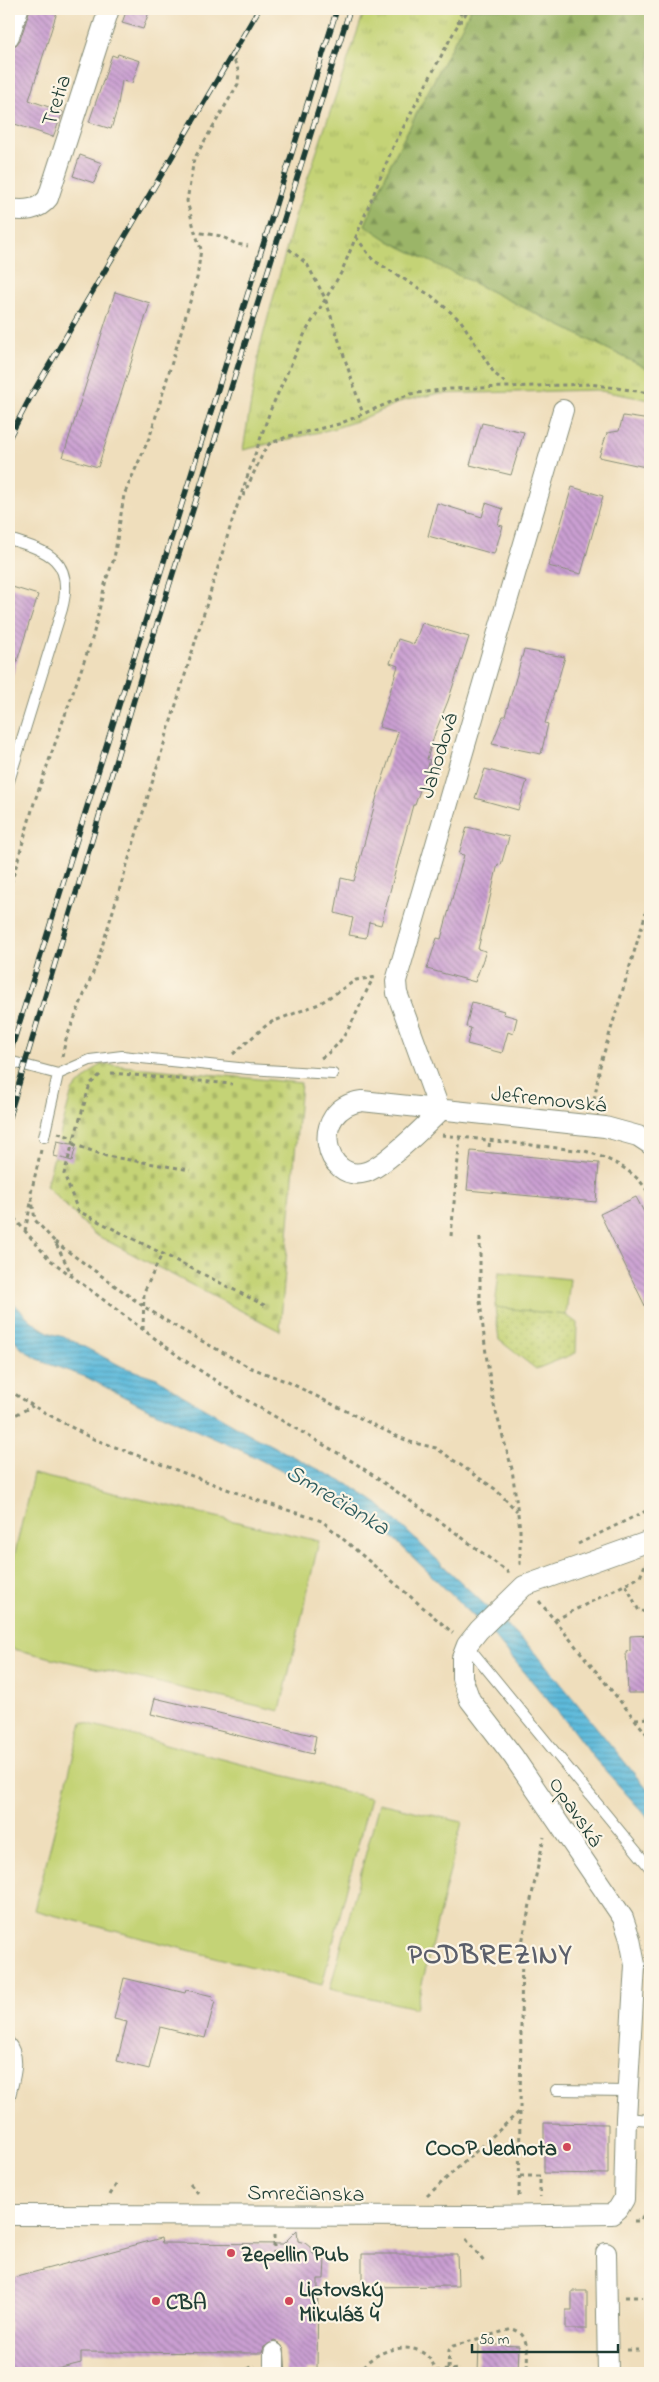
<svg xmlns="http://www.w3.org/2000/svg" width="659" height="2382" font-family="'Indie Flower',sans-serif">
<style>
.grass{fill:url(#grass-tufts);stroke:#728855}
.forest{fill:url(#forest-firs);stroke:#5d794e}
.cemetery{fill:url(#cemetery-stones);stroke:#728855}
.park{fill:url(#park-dots);stroke:#728855}
.pitch{fill:#c4d376;stroke:#728855}
.water{fill:url(#water-rules);stroke:#3e7c88}
.building{fill:url(#building-back-hatch)}
.lines{fill:none;stroke-linecap:round;stroke-linejoin:round}
.lane-casing{stroke:#878e78;stroke-width:12}
.street-casing{stroke:#878e78;stroke-width:22}
.path{stroke:#878e78;stroke-width:3;stroke-dasharray:4 4;stroke-linecap:butt}
.lane{stroke:#fff;stroke-width:10}
.street{stroke:#fff;stroke-width:20}
.rail-casing{stroke:#1f3d34;stroke-width:5.5}
.rail{stroke:#fcf5e5;stroke-width:4;stroke-dasharray:11;stroke-linecap:butt}
.poi-dot{fill:#d1495b;stroke:#fcf5e5;stroke-width:2}
.labels{text-anchor:middle;stroke-width:4.5;stroke-linejoin:round;paint-order:stroke}
.street-label{font-size:22px;fill:#1f3d34;stroke:#fcf5e5}
.poi-label{font-size:22px;font-weight:bold;fill:#1f3d34;stroke:#fcf5e5;text-anchor:start}
.water-label{font-size:24px;font-style:italic;fill:#2e5c5e;stroke:#fcf5e5}
.district-label{font-size:28px;font-weight:bold;letter-spacing:1px;fill:#5b5f6b;stroke:#fcf5e5}
</style>
<defs>
<pattern id="grass-tufts" width="24" height="20" patternUnits="userSpaceOnUse" patternTransform="scale(1.25)"><rect width="24" height="20" fill="#c4d376"/><path d="M3 7l-1-3M5 7V3M7 7l1-3M15 17l-1-3M17 17v-4M19 17l1-3" fill="none" stroke="#a8b667"/></pattern>
<pattern id="forest-firs" width="22" height="20" patternUnits="userSpaceOnUse" patternTransform="scale(1.25)"><rect width="22" height="20" fill="#9bb567"/><path d="M5 1l3.5 6h-7zM16 11l3.5 6h-7z" fill="#7e9456"/></pattern>
<pattern id="cemetery-stones" width="16" height="16" patternUnits="userSpaceOnUse" patternTransform="scale(1.25)"><rect width="16" height="16" fill="#c4d376"/><path d="M2 7V4a2 2 0 0 1 4 0v3zM10 15v-3a2 2 0 0 1 4 0v3z" fill="#a8b667"/></pattern>
<pattern id="park-dots" width="8" height="8" patternUnits="userSpaceOnUse" patternTransform="scale(1.25)"><rect width="8" height="8" fill="#c4d376"/><path d="M2 2h.1M6 6h.1" fill="none" stroke="#a8b667" stroke-width="1.8" stroke-linecap="round"/></pattern>
<pattern id="water-rules" width="6" height="5" patternUnits="userSpaceOnUse" patternTransform="scale(1.25)"><rect width="6" height="5" fill="#5dbadb"/><path d="M0 2.5h6" fill="none" stroke="#4c98b2"/></pattern>
<pattern id="building-back-hatch" width="6" height="6" patternUnits="userSpaceOnUse" patternTransform="scale(1.25)"><rect width="6" height="6" fill="#ca9fd2"/><path d="M-1 5l2 2M0 0l6 6M5-1l2 2" fill="none" stroke="#a383ab"/></pattern>
</defs>
<rect width="100%" height="100%" fill="#fcf5e5"/>
<filter id="ink" filterUnits="userSpaceOnUse"><feTurbulence type="fractalNoise" baseFrequency=".02" numOctaves="2"/><feDisplacementMap in="SourceGraphic" scale="10" xChannelSelector="R" yChannelSelector="G"/><feConvolveMatrix kernelMatrix="1 2 1 2 8 2 1 2 1" color-interpolation-filters="sRGB"/></filter>
<filter id="wash" filterUnits="userSpaceOnUse"><feTurbulence type="fractalNoise" baseFrequency=".0096" numOctaves="4" result="noise"/><feDisplacementMap in="SourceGraphic" scale="20" xChannelSelector="R" yChannelSelector="G"/><feGaussianBlur stdDeviation="1.12" result="paint"/><feColorMatrix in="noise" values="0 0 0 0 0 0 0 0 0 0 0 0 0 0 0 0 0 1.4 0 .05"/><feComposite in="paint" operator="in"/></filter>
<g filter="url(#wash)">
<rect width="100%" height="100%" fill="#efdebc"/>
<path class="grass" d="M365,9H471L390,165L366,225L389,241L650,370V400L596,390L436,394L402,401L360,420L332,429L243,450L260,347L296,213Z"/>
<path class="forest" d="M471,9H650V370L389,241L365,225L390,165Z"/>
<path class="cemetery" d="M101,1064L301,1083L280,1331L94,1234L46,1186L72,1091Z"/>
<path class="park" d="M495,1307L566,1315L577,1323L576,1353L536,1369L499,1340Z"/>
<path class="pitch" d="M499,1272L570,1279L566,1315L495,1307Z
M33,1474L319,1541L280,1711L9,1648V1579Z
M82,1722L370,1798L322,1985L34,1910Z
M379,1803L462,1822L416,2008L330,1989Z"/>
<path class="water" d="M9,1298C24,1314 41,1334 65,1337L123,1367L157,1378L182,1395L255,1437L349,1485L378,1504L535,1652L650,1793V1820L594,1758L568,1724L494,1636L391,1536L361,1514L324,1493L247,1453L146,1408L86,1377L43,1362L33,1356L21,1348L9,1332Z"/>
<g id="blocks">
<path class="building" d="M30,9H58L29,100L63,112L53,137L9,122V88L14,70L9,69V48L16,45L20,40Z
M127,9H150L143,29L122,23Z
M118,54L140,61L132,83L122,81L117,110L111,129L89,122L112,55L117,57Z
M80,155L102,163L94,183L73,176Z
M115,292L150,303L98,467L63,457Z
M623,416L650,420V468L599,457L607,433L619,431Z
M482,423L524,432L511,475L470,465Z
M572,487L603,496L581,574L548,566Z
M437,503L482,517L486,503L503,509L498,525L503,526L494,554L428,536Z
M9,586L38,595L12,677H9Z
M422,623L469,637L448,701L435,733L427,759L430,760L415,805H413L381,925L369,922L366,938L349,935L353,918L335,913L341,878L354,881L377,796L398,732L379,727L398,666L390,663L398,639L414,644Z
M524,650L565,657L545,723L548,724L541,754L492,744L503,716H505Z
M485,769L527,781L518,810L475,798Z
M467,827L509,837L501,865L498,864L478,949L486,951L475,982L427,969L437,938L441,939L464,855L459,854Z
M472,1002L504,1011L503,1014L517,1018L513,1034L508,1032L502,1053L467,1044L471,1028L466,1027Z
M57,1141L76,1145L72,1161L54,1156Z
M471,1151L599,1163L596,1202L467,1190Z
M636,1197L644,1212L650,1208V1316L600,1214Z
M650,1635V1693H628L626,1652L630,1651V1636Z
M155,1698L316,1736L313,1754L151,1714Z
M124,1978L185,1993L186,1990L213,1996L212,2000L215,2001L205,2038L160,2027L149,2069L117,2061L127,2022L114,2019Z
M544,2123L608,2124V2174L544,2173Z
M297,2230L298,2241L305,2243L310,2247L313,2254H318V2258L325,2259L324,2279H318L317,2370H306V2373H286L284,2348L279,2343L274,2341L264,2347L262,2353L81,2352V2363L41,2373H9V2279L161,2238L162,2243L283,2244Z
M362,2254H457L458,2286L362,2287Z
M572,2291H587V2329H566V2310H572Z
M479,2344L519,2346L518,2373H478Z"/>
</g>
</g>
<g filter="url(#ink)">
<use href="#blocks" fill-opacity="0" stroke="#878e78" stroke-width="1"/>
<g class="lines">
<g class="lane-casing">
<path id="lane" d="M9,539C48,551 75,560 62,609L9,781
M9,1061L58,1074L90,1060L122,1056L248,1069L333,1074
M44,1137L58,1074
M467,1645L650,1868
M9,2042C23,2058 13,2082 9,2100
M556,2090L627,2091
M626,2118L650,2120"/>
</g>
<g class="street-casing">
<path id="street" d="M9,36L18,9
M9,209C24,211 38,211 48,198L109,9
M440,1111L397,993L396,981L563,410
M440,1111C425,1126 385,1166 366,1172C325,1185 307,1109 362,1101L605,1127L638,1136L650,1144
M9,2215L489,2216L612,2214L618,2209L624,2199L626,2118L635,1965L630,1939L623,1918L513,1756L470,1700L462,1678V1658L467,1645L479,1630L524,1586L650,1541
M606,2253L608,2373
M274,2373V2353"/>
</g>
<path class="path" d="M458,23L462,9
M235,53L233,58L239,72L238,84L194,159L187,201L195,232L221,236L236,244L248,246
M356,237L373,260L433,297L461,321L494,373L508,385
M289,249L307,264L325,298L363,414
M243,496L264,451L269,444L289,436L339,424L410,394L450,389L590,384L650,393
M9,891L34,803L93,636L106,580L114,559L124,495L150,436L197,278L201,249L195,232
M233,1054L269,1023L319,1004L356,980L377,977
M62,1057L66,1039L97,963L233,518L270,411L305,333L341,273L393,147L456,28L469,9
M321,1058C350,1041 358,1004 374,977
M111,1073L232,1084
M100,1075L90,1084L64,1174L78,1211L266,1306
M593,1107L600,1066L650,899
M58,1133L74,1138
M442,1135L585,1151C610,1159 638,1171 650,1196
M73,1144L106,1156L190,1170
M489,1147L490,1140
M41,1150L31,1193L35,1220L55,1242L72,1275
M14,1218L49,1259L181,1358L236,1394L355,1463L448,1527L509,1573
M25,1231L31,1203
M451,1236L460,1137
M480,1237V1301L486,1354L494,1405L512,1469L520,1529V1564L518,1567
M55,1242L143,1306L173,1325L249,1367L288,1382L390,1433L410,1442L436,1448L495,1489L517,1511
M143,1330L144,1292L162,1254
M9,1390L33,1406L91,1438L256,1500L322,1521L453,1633
M9,1418L33,1406
M578,1544L650,1509
M626,1585L639,1611L650,1612
M539,1601L650,1738
M555,1620L640,1577L645,1565
M635,1719L650,1718
M520,2176H540V2197
M190,2184L200,2195
M110,2195L117,2183
M427,2196L520,2111
M519,2196L522,1943L544,1837
M634,2221H640L646,2213H650
M274,2235V2257
M466,2239L485,2263
M625,2297H642
M627,2350H642
M448,2369L449,2350L453,2346L512,2329C531,2333 527,2357 527,2372
M436,2371L460,2369
M241,2373L255,2365
M358,2373C374,2346 428,2334 436,2373"/>
<use href="#lane" class="lane"/>
<use href="#street" class="street"/>
<g class="rail-casing">
<path id="rail" d="M9,438L31,396L259,9
M9,1056L337,9
M9,1117L148,653L350,9"/>
</g>
<use href="#rail" class="rail"/>
</g>
</g>
<g class="poi-dot">
<circle cx="567" cy="2147" r="5"/>
<circle cx="231" cy="2253" r="5"/>
<circle cx="156" cy="2301" r="5"/>
<circle cx="289" cy="2301" r="5"/>
</g>
<g class="labels">
<g class="street-label">
<text transform="translate(55 100) rotate(-72)" y="8">Tretia</text>
<text transform="translate(437 755) rotate(-73)" y="8">Jahodová</text>
<text transform="translate(549 1098) rotate(6)" y="8">Jefremovská</text>
<text transform="translate(577 1811) rotate(56)" y="8">Opavská</text>
<text transform="translate(306 2192) rotate(1)" y="8">Smrečianska</text>
</g>
<g class="poi-label">
<text x="557" y="2155" text-anchor="end">COOP Jednota</text>
<text x="241" y="2261">Zepellin Pub</text>
<text x="299" y="2296">Liptovský<tspan x="299" dy="25">Mikuláš 4</tspan></text>
<text x="166" y="2309">CBA</text>
</g>
<g class="water-label">
<text transform="translate(338 1499) rotate(31)" y="8">Smrečianka</text>
</g>
<g class="district-label">
<text x="490" y="1963">PODBREZINY</text>
</g>
</g>
<rect width="659" height="2382" fill="none" stroke="#fcf5e5" stroke-width="30"/>
<path d="M472 2344v8h146v-8" fill="none" stroke="#1f3d34" stroke-width="2.5"/>
<text x="479" y="2344" font-size="15" fill="#1f3d34" stroke="#fcf5e5" stroke-width="4" paint-order="stroke">50 m</text>
</svg>
